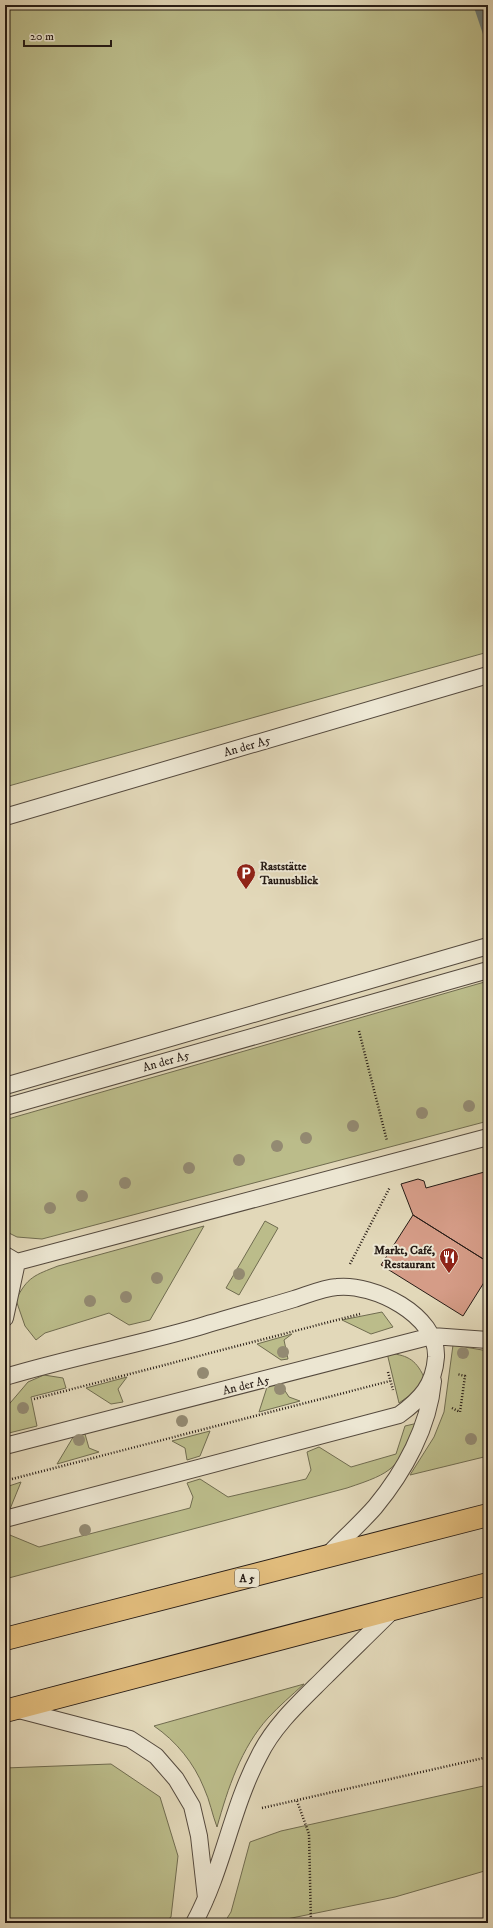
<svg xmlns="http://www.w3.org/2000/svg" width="493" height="1928" font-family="'IM FELL DW Pica',serif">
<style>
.green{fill:#bbbc8a;stroke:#706c50}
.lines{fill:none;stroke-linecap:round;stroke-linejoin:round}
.stream{stroke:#6a7976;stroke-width:9}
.building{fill:#d59c87;stroke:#261b15}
.lane-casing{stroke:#554a3e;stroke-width:18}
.highway-casing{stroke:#261b15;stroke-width:24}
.path{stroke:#261b15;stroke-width:2.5;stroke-dasharray:1 2;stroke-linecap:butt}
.lane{stroke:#ece6d2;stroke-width:16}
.highway{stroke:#e1bc7c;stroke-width:22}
.tree{fill:#938a72}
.labels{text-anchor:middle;stroke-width:4;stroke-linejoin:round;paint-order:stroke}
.shield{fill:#ece6d2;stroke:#61584e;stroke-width:1}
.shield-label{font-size:11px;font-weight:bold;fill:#261b15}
.street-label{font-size:12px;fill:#261b15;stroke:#ece6d2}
.poi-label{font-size:12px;font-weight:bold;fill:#261b15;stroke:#ece6d2;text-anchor:start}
</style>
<rect width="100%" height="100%" fill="#e2d8b9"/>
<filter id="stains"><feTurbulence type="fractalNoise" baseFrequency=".005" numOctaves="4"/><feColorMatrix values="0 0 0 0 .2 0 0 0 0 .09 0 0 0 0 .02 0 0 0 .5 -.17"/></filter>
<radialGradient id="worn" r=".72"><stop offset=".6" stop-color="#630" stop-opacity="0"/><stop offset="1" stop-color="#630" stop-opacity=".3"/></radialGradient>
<path class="green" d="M5,5H488V652L5,787Z
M488,981V1121L42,1239L17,1237L5,1231V1121L8,1119Z
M265,1221L278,1228L239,1295L226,1288Z
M204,1226L150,1320L129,1325L109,1313L45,1333L36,1340L25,1326L16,1300C27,1277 35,1275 58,1266Z
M382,1312L393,1327L371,1334L342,1320Z
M292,1334L284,1340L288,1359L281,1360L257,1344Z
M453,1345L488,1351V1456L410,1475L434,1437L444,1412Z
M387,1353C406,1355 415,1358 424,1377L420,1388L399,1403Z
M44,1375L63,1378L66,1388L31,1397L37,1426L5,1434V1409L28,1382Z
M127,1377L118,1389L123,1402L111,1404L86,1388Z
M278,1380L289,1397L300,1401L259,1412L268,1384Z
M418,1423C397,1469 395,1472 347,1488L5,1579V1533L39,1547L190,1508L193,1497L187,1483L200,1479L228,1497L306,1479L311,1470L307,1452L319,1447L351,1467L396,1454L405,1426Z
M210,1431L200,1456L187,1460L185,1448L172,1441Z
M75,1434H85L89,1448L99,1452L57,1464Z
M5,1474L9,1486L21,1482L10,1509L5,1508Z
M304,1684C292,1695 279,1706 268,1718C241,1748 228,1788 217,1827C212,1814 210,1801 204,1788C194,1763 176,1741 154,1726Z
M111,1764L160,1797L178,1856L171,1917L163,1923H5V1768Z
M488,1785V1870L395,1897L277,1921L276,1923H224L231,1912L250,1842L281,1831Z"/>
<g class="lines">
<path class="stream" d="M478,5L488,35"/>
</g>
<path class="building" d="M488,1171V1262L413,1215L401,1184L418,1179L424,1181L426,1188Z
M413,1215L488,1262V1276L463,1316L381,1265Z"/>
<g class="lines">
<g class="lane-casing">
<path id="lane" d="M5,817L488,675
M5,1086L488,946
M5,1107L488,970
M5,1255L17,1262L488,1137
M5,1318L17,1262
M5,1377C68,1358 132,1346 195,1328C228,1318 261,1309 294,1299C307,1295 323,1288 337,1287C373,1283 438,1315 436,1357C434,1385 421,1399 399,1415L5,1519
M5,1446L432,1336L488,1340
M326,1557C342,1540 360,1524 375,1507C404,1472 429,1427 433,1381
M15,1709L130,1739L156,1756L176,1779L192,1806L199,1836L206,1898
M194,1923C223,1870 231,1809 259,1756C274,1725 301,1701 325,1677C348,1654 371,1632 394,1609"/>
</g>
<g class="highway-casing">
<path id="highway" d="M5,1639L488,1515
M5,1711L488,1584"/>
</g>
<path class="path" d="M359,1031L387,1141
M350,1264L390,1187
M388,1372L393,1390
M34,1399L360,1314
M452,1408L460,1412L465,1376L457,1374
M12,1479L390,1381
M297,1801L309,1834L311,1923
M262,1808L488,1757"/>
<use href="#lane" class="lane"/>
<use href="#highway" class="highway"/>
</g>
<g class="tree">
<circle cx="469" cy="1106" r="6"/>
<circle cx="422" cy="1113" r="6"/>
<circle cx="353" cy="1126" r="6"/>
<circle cx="306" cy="1138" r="6"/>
<circle cx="277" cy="1146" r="6"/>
<circle cx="239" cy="1160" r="6"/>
<circle cx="189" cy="1168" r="6"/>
<circle cx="125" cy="1183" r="6"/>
<circle cx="82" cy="1196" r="6"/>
<circle cx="50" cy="1208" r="6"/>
<circle cx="239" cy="1274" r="6"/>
<circle cx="157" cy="1278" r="6"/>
<circle cx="126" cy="1297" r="6"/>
<circle cx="90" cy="1301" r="6"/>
<circle cx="283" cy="1352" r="6"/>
<circle cx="463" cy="1353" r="6"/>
<circle cx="203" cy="1373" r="6"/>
<circle cx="280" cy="1389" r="6"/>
<circle cx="23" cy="1408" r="6"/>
<circle cx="182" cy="1421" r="6"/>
<circle cx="471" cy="1439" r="6"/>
<circle cx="79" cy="1440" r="6"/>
<circle cx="85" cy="1530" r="6"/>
</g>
<defs>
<g id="parking-pin" transform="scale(1)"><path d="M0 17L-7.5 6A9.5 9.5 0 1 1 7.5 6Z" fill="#8f2418" stroke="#ece6d2"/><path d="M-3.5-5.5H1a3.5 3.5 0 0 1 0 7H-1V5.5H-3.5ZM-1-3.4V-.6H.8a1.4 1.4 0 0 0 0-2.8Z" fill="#fff"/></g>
<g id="restaurant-pin" transform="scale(1)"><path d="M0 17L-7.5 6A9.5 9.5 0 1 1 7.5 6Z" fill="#8f2418" stroke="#ece6d2"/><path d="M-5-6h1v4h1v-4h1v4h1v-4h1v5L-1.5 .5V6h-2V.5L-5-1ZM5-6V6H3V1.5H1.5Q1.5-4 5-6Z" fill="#fff"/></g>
</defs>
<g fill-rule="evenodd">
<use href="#parking-pin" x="246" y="873"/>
<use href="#restaurant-pin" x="449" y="1257"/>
</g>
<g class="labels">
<rect class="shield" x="235" y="1569" width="24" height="18" rx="3"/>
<g class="shield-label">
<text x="247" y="1582">A 5</text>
</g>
<g class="street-label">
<text transform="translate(247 746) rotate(-16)" y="4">An der A5</text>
<text transform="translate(166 1061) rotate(-16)" y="4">An der A5</text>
<text transform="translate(246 1385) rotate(-14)" y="4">An der A5</text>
</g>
<g class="poi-label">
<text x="260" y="870">Raststätte<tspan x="260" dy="14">Taunusblick</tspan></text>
<text x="435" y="1254" text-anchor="end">Markt, Café,<tspan x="435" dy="14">Restaurant</tspan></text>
</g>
</g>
<rect width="493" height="1928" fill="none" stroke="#e2d8b9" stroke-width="20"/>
<rect x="6" y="6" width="481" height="1916" fill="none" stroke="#261b15" stroke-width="2"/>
<rect x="10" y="10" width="473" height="1908" fill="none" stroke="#261b15"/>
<path d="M24 40v6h87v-6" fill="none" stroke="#261b15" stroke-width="2"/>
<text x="30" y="40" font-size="12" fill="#261b15" stroke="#ece6d2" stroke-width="3" paint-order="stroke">20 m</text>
<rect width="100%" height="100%" filter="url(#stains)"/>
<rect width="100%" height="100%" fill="url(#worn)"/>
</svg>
